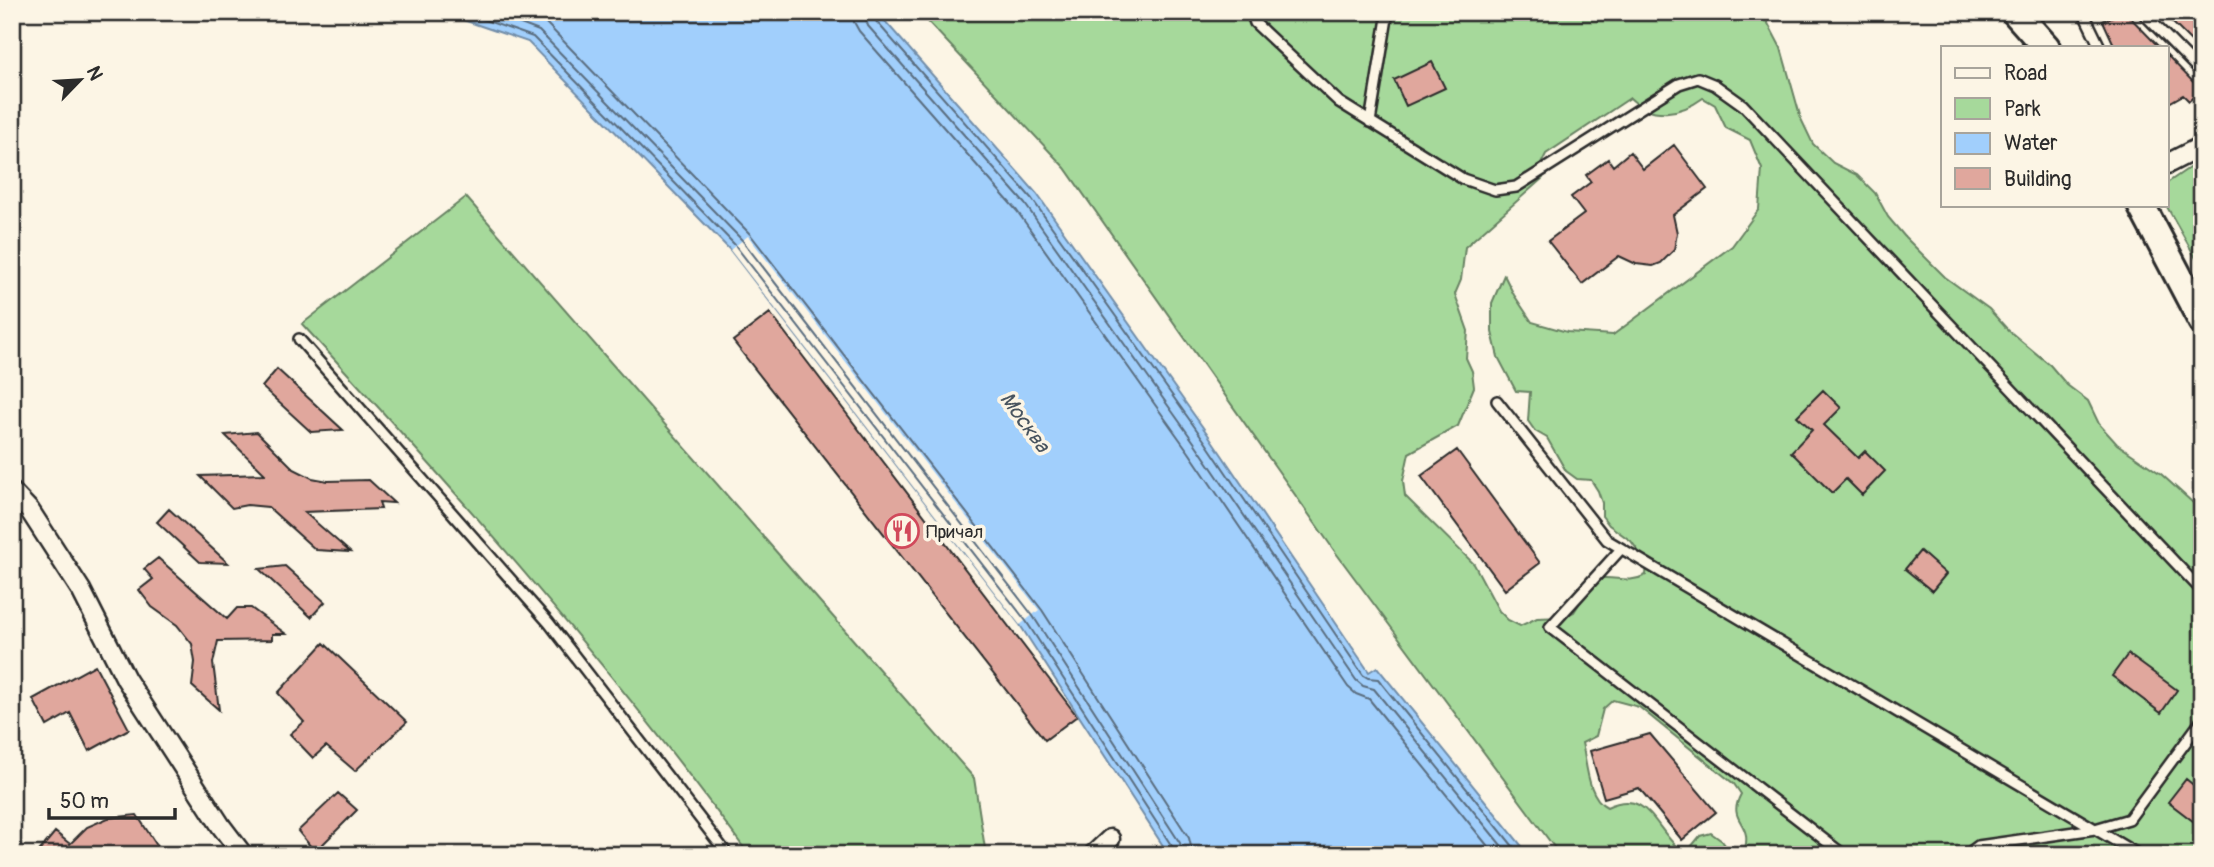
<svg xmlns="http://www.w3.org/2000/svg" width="2214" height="867" font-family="Pangolin,sans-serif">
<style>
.green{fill:#a6d99b;stroke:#688263;stroke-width:2;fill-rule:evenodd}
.water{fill:#a1cffc;stroke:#728da8;stroke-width:2}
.pier{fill:#fcf5e5}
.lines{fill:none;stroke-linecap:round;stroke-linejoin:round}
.shore{stroke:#5a6d7f;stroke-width:2}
.building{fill:#e0a79d;stroke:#2b2b2b;stroke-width:2}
.service-casing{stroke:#2b2b2b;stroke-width:14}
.minor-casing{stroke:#2b2b2b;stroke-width:23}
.secondary-casing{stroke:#2b2b2b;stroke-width:32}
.service{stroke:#fcf5e5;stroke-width:9}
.minor{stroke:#fcf5e5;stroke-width:18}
.secondary{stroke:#fcf5e5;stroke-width:26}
.labels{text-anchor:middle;stroke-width:7;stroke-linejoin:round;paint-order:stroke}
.poi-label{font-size:19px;fill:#2b2b2b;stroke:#fcf5e5;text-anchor:start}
.water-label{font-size:21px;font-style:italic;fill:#48545f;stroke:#fcf5e5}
</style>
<rect width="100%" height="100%" fill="#fcf5e5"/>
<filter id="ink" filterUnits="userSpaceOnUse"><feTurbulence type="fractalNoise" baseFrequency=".0143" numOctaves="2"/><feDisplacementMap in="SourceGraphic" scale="14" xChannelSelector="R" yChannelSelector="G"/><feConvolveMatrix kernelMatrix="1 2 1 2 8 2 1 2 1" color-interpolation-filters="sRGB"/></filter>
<g filter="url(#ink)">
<path class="green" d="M919,12H1762L1781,48L1801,119L1813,144L1833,163L1857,175L1875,193L1888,217L1905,237L1945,277L1989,309L2008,330L2050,365L2067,385L2088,401L2099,424L2117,444L2161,474L2202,511V855H1743C1756,820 1725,824 1741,794L1734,784L1639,707L1613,700L1603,709L1596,736L1582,743C1587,763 1587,797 1607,807C1646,789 1653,824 1677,847H1691L1700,836L1711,833L1722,841L1731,853L1741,855H1560L1336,553L1065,168ZM1630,98C1652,119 1680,115 1703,98L1715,105L1726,128L1750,140L1762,169L1759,209L1732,246L1613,335L1567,332L1532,322L1514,295L1504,275L1492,303V332L1498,357L1516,391L1530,392L1528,421L1535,431L1547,438L1566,471L1577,479L1591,480L1598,491L1602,503V516L1609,525L1631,541L1647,563L1646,575C1627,585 1615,575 1595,579L1574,612L1563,617L1537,618L1520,626L1508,620L1499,611L1474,564L1405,496L1403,481L1409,453L1458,426L1474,387L1472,371L1466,358L1468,331L1455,294L1461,280L1465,247L1543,178L1540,166L1546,154Z
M2192,166L2202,169V269L2166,205L2167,183Z
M466,197L974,778L986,855H749C613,668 459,494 302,324Z"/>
<path class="water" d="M440,12H877L1037,194L1209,436L1369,672L1377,667L1529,855H1169L1020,625L730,250L528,42Z"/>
<path class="pier" d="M748,236L1039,610L1020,625L730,250Z"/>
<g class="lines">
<path class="shore" d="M462,12L533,37L735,245L1026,621L1173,848L1174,855
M489,12L539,31L742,240L1033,616L1180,843L1183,855
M522,12L546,23L750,234L1042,610L1189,838L1193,855
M853,12L854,22L859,31L1017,211L1188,451L1348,687L1356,694L1369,699L1495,855
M864,12L868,26L1025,204L1196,445L1356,680L1363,686L1374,689L1509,855
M873,12L875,20L1032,199L1204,440L1363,675L1368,678L1378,679L1520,855"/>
</g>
<path class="building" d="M2122,12H2125L2159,47H2115L2103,21Z
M2162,12H2183L2202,31V52Z
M2167,55L2201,90L2189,101L2183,95L2167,104Z
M1432,62L1445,88L1406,106L1394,80Z
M1674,145L1707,189L1673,215L1677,233L1674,250L1661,263L1653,266L1636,264L1619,256L1582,284L1548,241L1584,214L1571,197L1591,182L1586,175L1608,159L1613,166L1630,152L1643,169Z
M770,313L1077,716L1045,740L733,341Z
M277,369L343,430L311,432L262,387Z
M1823,390L1841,408L1824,425L1858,458L1865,451L1885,471L1862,495L1846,479L1832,493L1791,452L1812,430L1797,416Z
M257,432L294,469L312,478L328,481L369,480L394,503L379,502L381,509L304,512L350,552L316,550L268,507L247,505L232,508L200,476L265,474L225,435Z
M1457,450L1540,563L1505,590L1421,476Z
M169,509L228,563L200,562L157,522Z
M1920,551L1946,574L1932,591L1905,569Z
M158,558L227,619L237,608H251L286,634H272V640L218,641L213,663L219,710L192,686L195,662L192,644L177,625L152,607L139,590L153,579L144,569Z
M285,566L325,602L311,617L259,569Z
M324,643L407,722L355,771L326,746L313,758L290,734L304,722L278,693Z
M2128,654L2177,690L2161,713L2112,676Z
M95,665L129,729L89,751L70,713L47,726L33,699Z
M1650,734L1716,812L1682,840L1639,788L1604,798L1590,751Z
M2186,779L2202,792V828L2168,802Z
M338,793L357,810L315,852L298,831Z
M137,815L163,855H36L55,832L70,844L87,827L108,818Z"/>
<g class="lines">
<g class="service-casing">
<path id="service" d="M1251,12L1255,23L1339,102L1463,179L1495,190L1516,187L1679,84L1698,78L1715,85L1743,105L2202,591
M2089,12L2085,16L2100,47
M2142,12L2202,73
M1370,122L1388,12
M299,339L549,623L728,855
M1497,401L1607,540L2139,855
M1621,549L1550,627L1844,855
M1966,855L1978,846L2095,829L2129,819L2202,720"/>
</g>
<g class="minor-casing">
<path id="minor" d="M2167,164L2202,146
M12,492L30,511L81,590L126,679L221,826L243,855
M1093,855L1110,839"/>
</g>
<g class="secondary-casing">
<path id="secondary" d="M2015,12L2046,47
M2141,205L2202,321"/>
</g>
<use href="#service" class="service"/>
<use href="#minor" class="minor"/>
<use href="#secondary" class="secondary"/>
</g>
</g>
<defs>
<g id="restaurant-ring" transform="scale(1.75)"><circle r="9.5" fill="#fcf5e5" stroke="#d1495b" stroke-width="1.5"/><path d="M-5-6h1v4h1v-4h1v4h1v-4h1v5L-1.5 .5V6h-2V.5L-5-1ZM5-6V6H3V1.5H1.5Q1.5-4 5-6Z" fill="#d1495b"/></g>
</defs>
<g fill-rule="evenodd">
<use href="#restaurant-ring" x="902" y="531"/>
</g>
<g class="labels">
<g class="poi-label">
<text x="926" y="538">Причал</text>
</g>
<g class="water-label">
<text transform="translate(1025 422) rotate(54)" y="7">Москва</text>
</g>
</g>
<rect width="2214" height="867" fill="none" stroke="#fcf5e5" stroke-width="42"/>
<rect x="21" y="21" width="2172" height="825" fill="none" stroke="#2b2b2b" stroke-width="2.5" filter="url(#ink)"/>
<rect x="1941" y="46" width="228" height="161" fill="#fcf5e5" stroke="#a8a49b" stroke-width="2"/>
<rect x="1955" y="68" width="35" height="10" fill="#fcf5e5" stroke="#a8a49b" stroke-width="2"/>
<text x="2004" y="80" font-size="21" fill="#2b2b2b">Road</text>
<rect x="1955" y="98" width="35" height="21" fill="#a6d99b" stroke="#a8a49b" stroke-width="2"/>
<text x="2004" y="116" font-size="21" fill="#2b2b2b">Park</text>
<rect x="1955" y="133" width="35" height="21" fill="#a1cffc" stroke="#a8a49b" stroke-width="2"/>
<text x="2004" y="150" font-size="21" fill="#2b2b2b">Water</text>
<rect x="1955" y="168" width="35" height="21" fill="#e0a79d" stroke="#a8a49b" stroke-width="2"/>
<text x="2004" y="186" font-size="21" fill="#2b2b2b">Building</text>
<g transform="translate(80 80) rotate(65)" stroke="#fcf5e5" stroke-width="5" paint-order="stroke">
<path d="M0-5L12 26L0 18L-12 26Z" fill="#2b2b2b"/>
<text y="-10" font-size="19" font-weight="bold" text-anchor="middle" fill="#2b2b2b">N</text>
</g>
<path d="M49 808v10h126v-10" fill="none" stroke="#2b2b2b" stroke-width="3.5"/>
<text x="60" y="808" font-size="21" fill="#2b2b2b" stroke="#fcf5e5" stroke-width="5" paint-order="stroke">50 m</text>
</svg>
